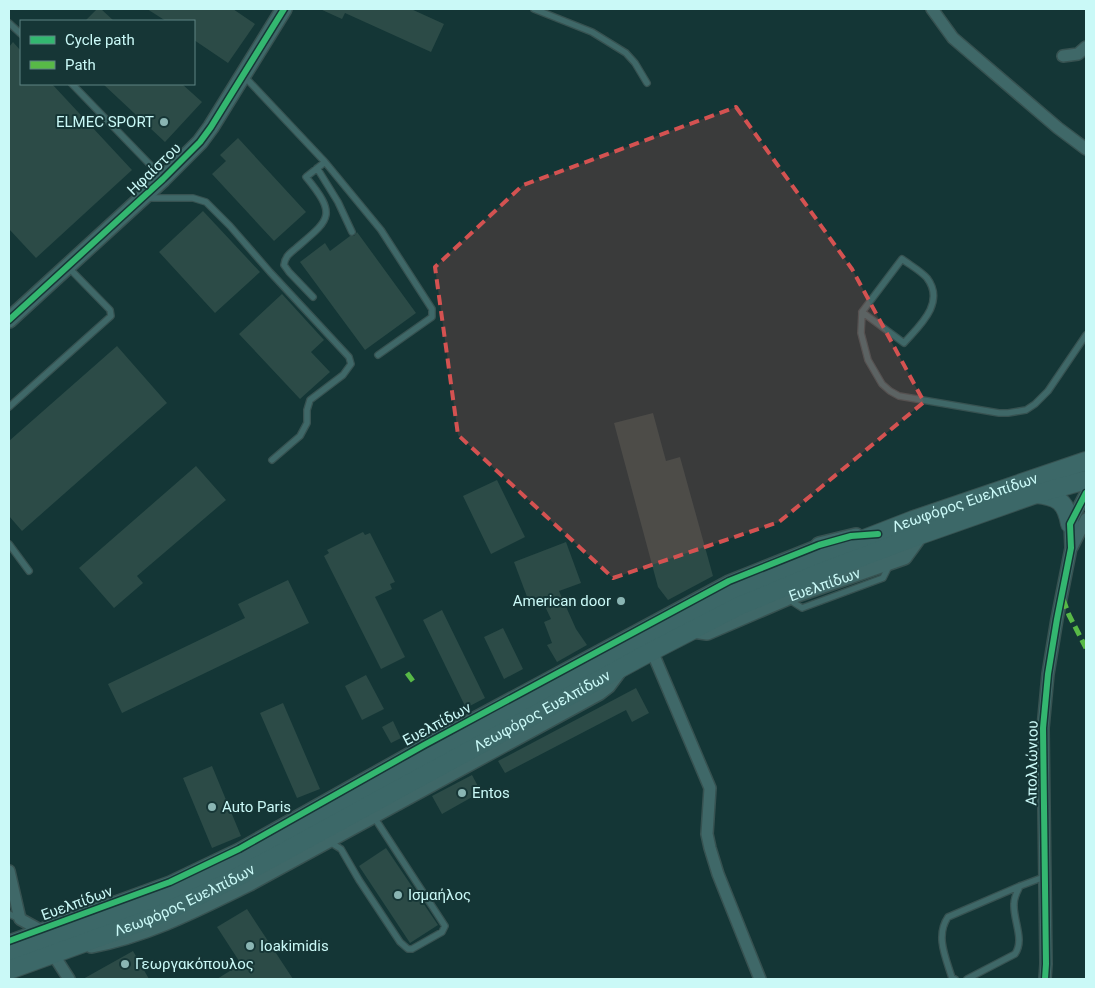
<svg xmlns="http://www.w3.org/2000/svg" width="1095" height="988" font-family="Roboto,sans-serif">
<style>
.building{fill:#2c4b47}
.lines{fill:none;stroke-linecap:round;stroke-linejoin:round}
.lane-casing{stroke:#375251;stroke-width:8}
.street-casing{stroke:#375251;stroke-width:14}
.secondary-casing{stroke:#375251;stroke-width:18}
.primary-casing{stroke:#375251;stroke-width:20}
.lane{stroke:#3f6868;stroke-width:5.5}
.street{stroke:#3f6868;stroke-width:11}
.secondary{stroke:#3f6868;stroke-width:15}
.primary{stroke:#3c6868;stroke-width:18}
.quiet{stroke:#58b947;stroke-width:5;stroke-dasharray:10 5;stroke-linecap:butt}
.cycleway-casing{stroke:#163636;stroke-width:9}
.cycleway{stroke:#33b770;stroke-width:6}
.marked{fill:#d45251;fill-opacity:0.2;stroke:#d45251;stroke-width:4;stroke-dasharray:10 6;stroke-linejoin:round}
.poi-dot{fill:#8ab5b3;stroke:#163636;stroke-width:2}
.labels{text-anchor:middle;stroke-width:4;stroke-linejoin:round;paint-order:stroke}
.poi-label{font-size:15px;fill:#caf9f7;stroke:#163636;text-anchor:start}
.street-label{font-size:15px;fill:#caf9f7;stroke:#163636}
</style>
<rect width="100%" height="100%" fill="#143636"/>
<path class="building" d="M97,9H101L114,21H85Z
M147,9H233L255,24L228,63L194,40V21H166Z
M320,9H411L444,24L431,52L345,13L342,19Z
M13,42L21,51V84H52L132,170L36,258L9,229V47Z
M103,84H182L202,102L165,142Z
M238,138L306,212L274,241L212,174L226,161L220,155Z
M203,211L260,272L215,313L159,252Z
M357,232L416,313L365,350L300,262L325,243L330,251L350,236H354Z
M282,294L324,340L311,352L330,372L300,399L239,334Z
M117,346L167,403L22,531L9,516V441Z
M653,413L666,461L680,457L713,576L668,600L658,587L614,423Z
M196,466L226,500L137,576L143,583L114,608L79,568Z
M497,480L525,537L491,554L463,496Z
M363,532L365,535L370,533L395,582L390,584L392,589L375,597L405,657L381,669L324,556L329,553L327,550Z
M566,542L581,583L559,591L576,629L587,645L557,662L547,645L552,643L544,622L551,619L541,598L529,602L514,562Z
M288,580L309,623L122,713L108,684L245,618L238,604Z
M442,610L485,698L466,708L423,620Z
M503,628L523,669L504,679L484,637Z
M366,675L384,709L362,720L345,686Z
M636,688L649,713L632,722L626,710L505,773L498,761Z
M283,703L320,789L297,798L260,713Z
M393,721L401,738L391,743L382,727Z
M212,766L241,836L212,848L183,778Z
M472,775L481,792L442,814L432,796Z
M386,848L438,925L410,943L359,866Z
M247,909L293,979H217L241,964L217,927Z
M133,951L149,979H83Z"/>
<g class="lines">
<g class="lane-casing">
<path id="lane" d="M534,9L592,32L626,53L635,63L647,83
M9,23L21,34
M244,76L325,162L381,230L432,309V317L378,355
M72,84L162,177
M317,168L338,202L352,232
M148,198H193L206,202L230,226L270,272L349,357L351,364L343,375L310,400L307,410V423L300,436L272,460
M313,297L289,272L284,265C285,257 289,254 295,249C330,219 338,216 306,177L325,162
M862,312L904,343C919,326 946,303 927,278C921,271 910,265 902,259L862,312L861,333L868,360L882,384L890,391L899,396L999,413H1008L1026,410L1035,404L1048,391L1086,335
M9,407L111,316L110,310L68,267
M9,544L29,571
M788,599L802,608L883,578L889,566
M328,841L341,849L359,880L400,942L408,949H412L442,932L445,926L374,817
M9,914L20,919
M955,979L952,978C946,958 935,936 948,917L1020,886L1044,877
M967,979L1015,954C1025,940 1013,920 1014,904C1014,897 1017,892 1020,886"/>
</g>
<g class="street-casing">
<path id="street" d="M932,9L953,38L1058,128L1086,149
M1063,56L1078,54L1086,47
M1072,547L1086,519
M652,651L710,788L707,834L710,848L718,874L760,979
M9,871L20,919L40,930
M9,941L170,882L239,849L424,745L729,581L819,545L822,551
M91,947C147,937 199,910 250,885L600,694L609,687L621,671
M58,953L53,954L69,979
M1045,979L1046,964L1043,728L1048,674L1057,619L1071,548L1070,524L1086,493"/>
</g>
<g class="secondary-casing">
<g id="secondary">
<path d="M9,320L163,179L200,142L211,127L284,9"/>
<path d="M819,545L856,536"/>
<path id="s1" d="M693,630L707,632L786,598L904,557L920,535"/>
</g>
</g>
<g class="primary-casing">
<g id="primary">
<path d="M1036,494C1058,496 1066,502 1070,524"/>
<path id="s2" d="M9,953L148,902L223,867L667,626L733,592L823,555L913,520L1086,461"/>
<path id="s3" d="M9,970L155,917L232,880L652,651L739,606L814,575L920,535L1036,494L1086,480"/>
</g>
</g>
<use href="#lane" class="lane"/>
<use href="#street" class="street"/>
<use href="#secondary" class="secondary"/>
<use href="#primary" class="primary"/>
<path class="quiet" d="M1063,599L1069,615L1086,648
M407,673L415,684"/>
<g class="cycleway-casing">
<path id="cycleway" d="M9,320L163,179L200,142L211,127L284,9
M9,941L170,882L239,849L424,745L729,581L819,545L851,536L878,534
M1045,979L1046,964L1043,728L1048,674L1057,619L1071,548L1070,524L1086,493"/>
</g>
<use href="#cycleway" class="cycleway"/>
</g>
<path class="marked" d="M736,107L852,269L924,402L779,522L613,578L458,435L435,267L523,185Z"/>
<g class="poi-dot">
<circle cx="164" cy="122" r="5"/>
<circle cx="621" cy="601" r="5"/>
<circle cx="462" cy="793" r="5"/>
<circle cx="212" cy="807" r="5"/>
<circle cx="398" cy="895" r="5"/>
<circle cx="250" cy="946" r="5"/>
<circle cx="125" cy="964" r="5"/>
</g>
<g class="labels">
<g class="poi-label">
<text x="154" y="127" text-anchor="end">ELMEC SPORT</text>
<text x="611" y="606" text-anchor="end">American door</text>
<text x="472" y="798">Entos</text>
<text x="222" y="812">Auto Paris</text>
<text x="408" y="900">Ισμαήλος</text>
<text x="260" y="951">Ioakimidis</text>
<text x="135" y="969">Γεωργακόπουλος</text>
</g>
<g class="street-label">
<text transform="translate(154 169) rotate(-44)" y="5">Ηφαίστου</text>
<text dy="5" stroke="none"><textPath href="#s2" startOffset="1059">Λεωφόρος Ευελπίδων</textPath></text>
<text dy="5" stroke="none"><textPath href="#s1" startOffset="141">Ευελπίδων</textPath></text>
<text dy="5" stroke="none"><textPath href="#s3" startOffset="594">Λεωφόρος Ευελπίδων</textPath></text>
<text transform="translate(437 724) rotate(-28)" y="5">Ευελπίδων</text>
<text transform="translate(1032 763) rotate(-89)" y="5">Απολλώνιου</text>
<text dy="5" stroke="none"><textPath href="#s3" startOffset="189">Λεωφόρος Ευελπίδων</textPath></text>
<text transform="translate(77 903) rotate(-20)" y="5">Ευελπίδων</text>
</g>
</g>
<rect width="1095" height="988" fill="none" stroke="#caf9f7" stroke-width="20"/>
<rect x="20" y="20" width="175" height="65" fill="#163636" stroke="#5e8483"/>
<rect x="30" y="36" width="25" height="8" fill="#33b770" stroke="#5e8483"/>
<text x="65" y="45" font-size="15" fill="#caf9f7">Cycle path</text>
<rect x="30" y="61" width="25" height="8" fill="#58b947" stroke="#5e8483"/>
<text x="65" y="70" font-size="15" fill="#caf9f7">Path</text>
</svg>
